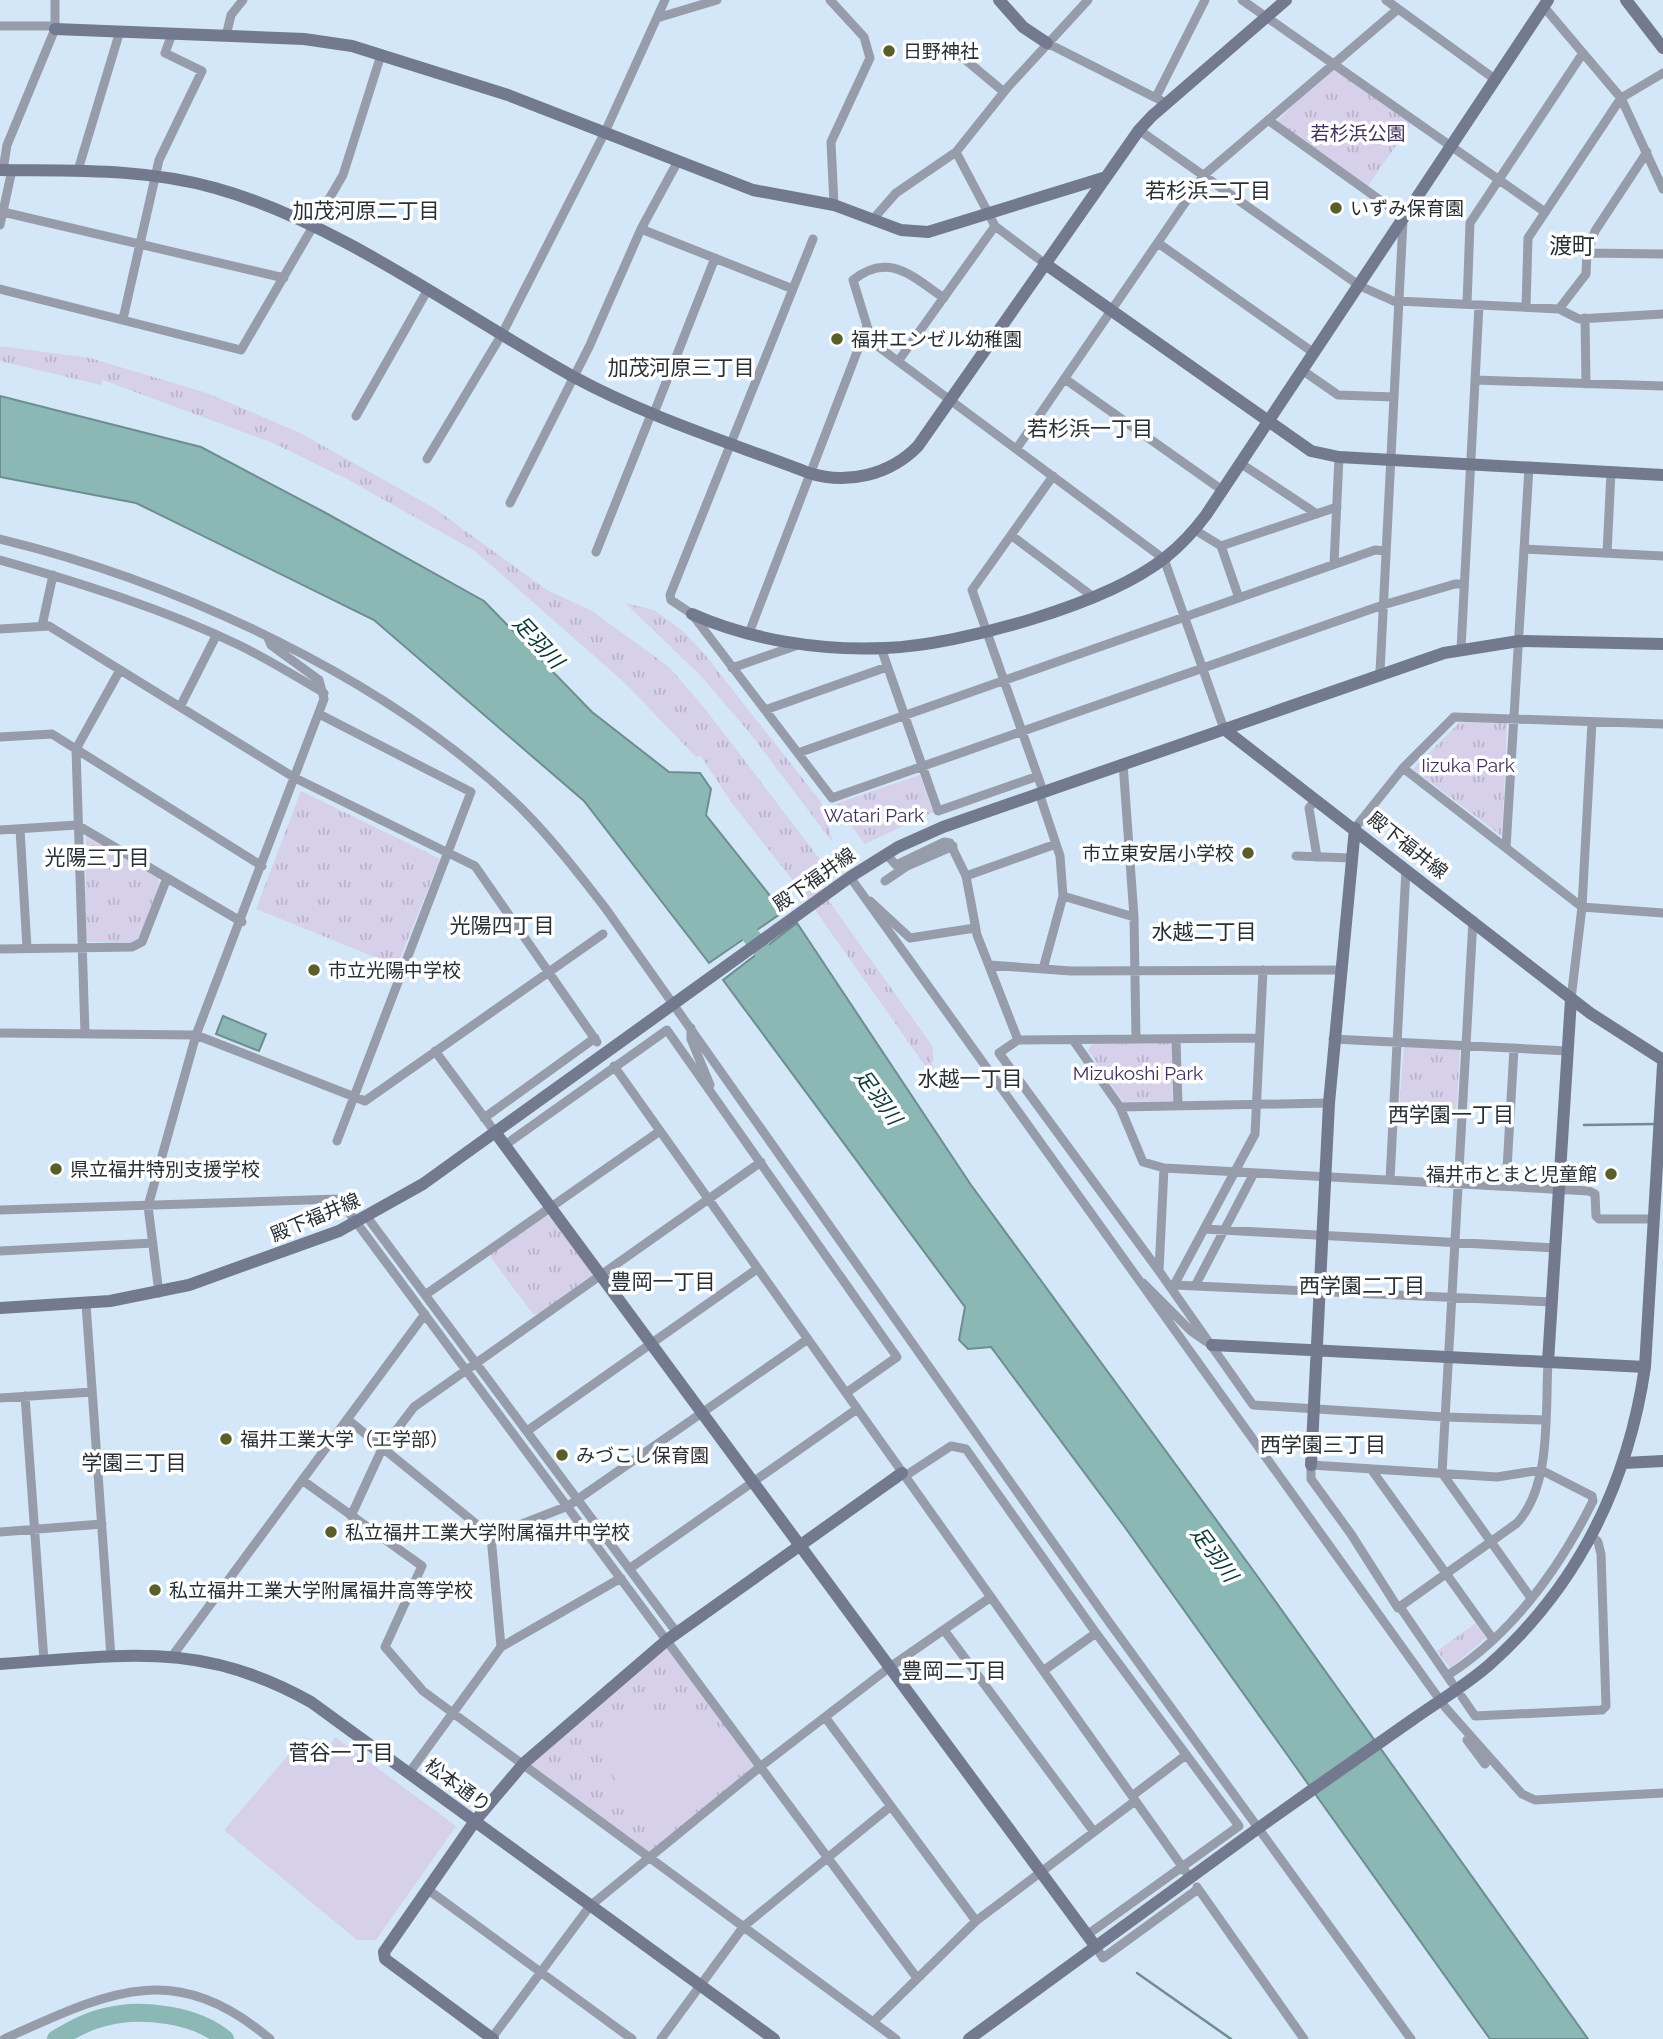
<svg xmlns="http://www.w3.org/2000/svg" width="1663" height="2039" font-family="Raleway,'Noto Sans JP',sans-serif">
<style>
.grass{fill:url(#grass-tufts)}
.pitch{fill:#d6d0ea}
.water{fill:#8bb7b5;stroke:#6d8e8f;stroke-width:2}
.lines{fill:none;stroke-linecap:round;stroke-linejoin:round}
.stream{stroke:#6d8e8f;stroke-width:2.5}
.river{stroke:#8bb7b5;stroke-width:18}
.street{stroke:#979caa;stroke-width:9}
.secondary{stroke:#73798e;stroke-width:12}
.poi-dot{fill:#5a5e2b;stroke:#fff;stroke-width:2.5}
.labels{text-anchor:middle;stroke-width:7;stroke-linejoin:round;paint-order:stroke}
.poi-label{font-size:19px;fill:#283036;stroke:#fff;text-anchor:start}
.park-label{font-size:19px;fill:#40315e;stroke:#fff}
.street-label{font-size:19px;fill:#283036;stroke:#fff}
.neighbourhood-label{font-size:21px;fill:#283036;stroke:#fff}
.water-label{font-size:21px;font-style:italic;fill:#0a3736;stroke:#fff}
.quarter-label{font-size:23px;fill:#283036;stroke:#fff}
</style>
<defs>
<pattern id="grass-tufts" width="24" height="20" patternUnits="userSpaceOnUse" patternTransform="scale(1.75)"><rect width="24" height="20" fill="#d6d0ea"/><path d="M3 7l-1-3M5 7V3M7 7l1-3M15 17l-1-3M17 17v-4M19 17l1-3" fill="none" stroke="#b8b3c9"/></pattern>
</defs>
<rect width="100%" height="100%" fill="#d3e7f9"/>
<path class="grass" d="M1332,68L1411,124L1367,187L1277,121Z
M0,346L90,358L207,393L300,433L434,508L547,590L592,611L669,667L706,710L831,874L817,884L933,1047L932,1064L945,1094L806,897L731,802L701,756L696,757L627,685L475,551L347,479L273,443L103,380L101,385L0,361Z
M625,603L654,610L684,632L706,656L821,802L833,843L749,732L700,675Z
M1460,722L1507,723L1502,836L1413,769Z
M920,775L933,812L865,844L835,804Z
M301,791L440,859L397,966L256,909Z
M86,836L158,878L160,883L139,938L132,942H88L85,937Z
M1173,1043V1101L1123,1102L1088,1050L1093,1044Z
M1404,1047L1460,1050L1456,1120L1398,1118Z
M544,1215L549,1216L592,1273L591,1277L538,1314H533L491,1258V1253Z
M1476,1623L1486,1638L1450,1668L1437,1651Z
M669,1644L757,1763L649,1856L524,1763Z"/>
<path class="pitch" d="M658,1713C698,1717 726,1732 748,1766L667,1832L653,1833L647,1828L589,1739L624,1718Z
M304,1737L326,1751L335,1737L456,1826L376,1940H357L224,1830Z"/>
<path class="water" d="M0,396L201,447L324,512L484,601L592,712L669,772L700,773L711,789L706,815L783,912L709,963L584,801L374,620L136,503L0,477Z
M797,923L971,1185L1258,1577L1588,2039H1490L1124,1526L991,1347L968,1349L959,1340L965,1307L723,980Z
M223,1016L266,1034L259,1051L216,1034Z"/>
<g class="lines">
<path class="stream" d="M1584,1125L1654,1124
M1137,1973L1231,2039"/>
<path class="river" d="M736,916L776,969
M56,2039C72,2030 87,2021 105,2017C141,2007 197,2015 225,2039"/>
<path class="street" d="M830,0L864,37L870,58L831,142L834,205
M1242,0L1545,212
M1386,0L1496,80
M1544,7L1621,98L1663,189
M657,18L717,0
M0,26H55
M226,36L231,15L243,0
M1047,43L1166,103
M949,46L1004,92
M1156,97L1205,0
M1268,120L1405,218
M1139,130L1360,286L1398,303
M956,152L995,226L1044,263
M3,170L7,145L55,29V0
M78,170L120,31
M3,212L284,278
M874,218L896,193L956,152L1008,87L1088,0
M0,225L12,170
M641,229L793,289
M813,239L670,595L671,600L692,614L832,798L1383,605L1455,584H1464
M1158,243L1314,353
M1587,253L1663,254
M0,289L241,350L343,175L381,55
M944,298C913,277 889,251 853,280L872,342L1164,559L1224,729
M1398,301L1559,309L1579,319L1663,314
M1467,304L1470,223L1583,53
M1526,307L1528,238L1621,98L1663,73
M1559,309L1586,274L1587,253L1595,231L1647,152
M1585,318L1586,384
M123,319L159,160L202,71L165,53L172,34
M899,360L995,226
M1302,370L1338,395L1394,397
M1065,379L1222,490
M1475,380L1663,386
M654,413L715,258
M356,416L427,291
M1017,448L1204,175L1398,9
M427,459L502,334L605,132L665,0
M1240,463L1317,514
M510,503L589,347L641,229L678,161
M1195,530L1221,546L1239,598
M1011,535L1092,596
M0,539C178,582 389,679 521,808C552,839 579,874 606,909L1109,1622L1411,2039
M1221,546L1337,507
M1524,549L1663,556
M596,552L652,412
M1607,553L1611,472
M0,560C81,583 164,609 241,646C269,660 297,677 324,693
M1334,564L1339,457
M42,626L53,575
M0,629L49,626L295,778L475,866L597,1042
M749,633L867,326
M881,648L938,811L1038,776
M1461,649L1479,305
M732,668L798,645
M1380,672L1403,221
M180,707L216,636
M765,710L887,667
M319,714L471,792L337,1141
M0,737L52,734L262,866
M798,753L1375,550L1386,551
M1123,763L1134,917L1136,1039
M1403,768L1582,907L1663,913
M1043,791L972,590L1053,476
M1039,793L1060,856L1063,896L1043,969
M1316,799L1309,808L1317,857
M1355,828L1403,768L1454,717L1663,724
M20,829L27,948
M0,830L77,825L242,922
M1506,848L1529,467
M886,854L896,865L944,842L950,843L966,876L977,935L1018,1040
M1296,856L1351,858
M966,876L1056,844
M850,877L1445,1707L1522,1794L1535,1800L1663,1793
M885,881L907,866L953,846
M1063,896L1134,917
M870,901L910,938L975,928
M1473,920L1442,1473L1531,1598
M0,949L132,947L142,942L167,878
M989,965L1071,971L1339,970
M1571,999L1582,907L1592,722
M691,1028V1039L710,1085
M0,1033L196,1035L365,1101L603,934
M85,1034L76,749L120,670
M1176,1039L1178,1106
M1333,1039L1568,1051
M1073,1040L1120,1107L1143,1162L1164,1168
M435,1051L495,1132
M614,1066L1186,1872
M1120,1107L1329,1103
M484,1118L595,1038
M505,1145L667,1030L897,1357L846,1393
M1390,1180L1406,869
M1506,1186L1514,1048
M0,1210L339,1199L917,1978
M367,1217L677,1633
M1204,1229L1556,1248
M0,1251L153,1243
M1159,1271L999,1053L1018,1040L1259,1038
M1143,1283L1191,1331L1207,1342
M1174,1285L1552,1302
M1195,1286L1254,1173
M1173,1287L1255,1134L1263,970
M159,1293L148,1206L196,1035L324,699L319,680L271,645L268,638
M425,1295L660,1131
M86,1304L111,1657
M25,1396L44,1661
M0,1398L92,1392
M347,1419L491,1536L501,1647
M1545,1420L1444,1417L1253,1405L1159,1271L1164,1168L1589,1191L1595,1194L1596,1216L1599,1219H1654
M527,1431L757,1269
M1371,1469L1493,1639
M905,1476L951,1446L966,1449L1096,1633L1239,1826L1087,1935
M302,1480L422,1566L385,1647L423,1691L896,2039
M351,1516L382,1449L414,1407L761,1162
M0,1532L102,1524
M491,1536L568,1506L808,1339
M629,1569L857,1409
M1400,1607L1452,1683
M944,1630L1094,1832
M173,1655L425,1314
M1043,1671L1096,1633
M1448,1675C1512,1634 1559,1569 1593,1501L1592,1496L1541,1470L1497,1477L1311,1465V1479L1351,1534L1398,1608L1517,1523C1552,1485 1545,1412 1548,1362
M1462,1697L1475,1716L1602,1710L1606,1706L1601,1554L1598,1542L1592,1536
M825,1717L976,1921
M1467,1740L1485,1764
M409,1773L501,1647L621,1578
M1132,1796L1186,1755
M1197,1887L1304,2039
M427,1889L632,2039
M1096,1947L1103,1958L1198,1889
M873,2022L976,1921L1135,1801
M4,2039C107,1993 173,1957 270,2039
M491,2039L590,1906L760,1767L890,1667L991,1597
M661,2039L744,1926L891,1806"/>
<path class="secondary" d="M999,0L1023,27L1047,43
M1626,0L1663,48
M55,29L304,39L352,46L508,95L753,190L834,205L901,230L928,232L1103,178
M0,170C73,171 144,168 215,188C338,222 462,315 574,377C648,417 731,443 809,473C847,485 890,475 918,446L1139,130L1152,116L1286,0
M1044,263L1311,451L1339,457L1663,475
M692,614C750,640 821,651 885,648C960,645 1106,605 1166,557C1181,545 1194,531 1206,515L1548,0
M1224,729L1590,1013L1663,1060
M495,1132L1096,1947
M0,1308L110,1301L189,1285L339,1231L423,1184L850,877L898,847L943,827L1444,653L1519,641L1663,644
M1212,1345L1645,1367
M1548,1362L1571,999
M1624,1463L1663,1461
M1311,1465L1329,1103L1355,828
M0,1664C121,1656 200,1639 311,1702L774,2039
M493,2039L385,1959L384,1952L475,1821L524,1763L667,1640L902,1473
M969,2039C1067,1967 1165,1895 1264,1824C1313,1789 1362,1755 1412,1720C1437,1702 1465,1686 1489,1665C1578,1586 1628,1483 1645,1367L1663,1065"/>
</g>
<g class="poi-dot">
<circle cx="889" cy="51" r="7"/>
<circle cx="1336" cy="208" r="7"/>
<circle cx="837" cy="339" r="7"/>
<circle cx="1248" cy="853" r="7"/>
<circle cx="314" cy="970" r="7"/>
<circle cx="56" cy="1169" r="7"/>
<circle cx="1611" cy="1174" r="7"/>
<circle cx="226" cy="1439" r="7"/>
<circle cx="562" cy="1455" r="7"/>
<circle cx="331" cy="1532" r="7"/>
<circle cx="155" cy="1590" r="7"/>
</g>
<g class="labels">
<g class="poi-label">
<text x="903" y="58">日野神社</text>
<text x="1350" y="215">いずみ保育園</text>
<text x="851" y="346">福井エンゼル幼稚園</text>
<text x="1234" y="860" text-anchor="end">市立東安居小学校</text>
<text x="328" y="977">市立光陽中学校</text>
<text x="70" y="1176">県立福井特別支援学校</text>
<text x="1597" y="1181" text-anchor="end">福井市とまと児童館</text>
<text x="240" y="1446">福井工業大学（工学部）</text>
<text x="576" y="1462">みづこし保育園</text>
<text x="345" y="1539">私立福井工業大学附属福井中学校</text>
<text x="169" y="1597">私立福井工業大学附属福井高等学校</text>
</g>
<g class="park-label">
<text x="1358" y="140">若杉浜公園</text>
<text x="1468" y="772">Iizuka Park</text>
<text x="874" y="822">Watari Park</text>
<text x="1138" y="1080">Mizukoshi Park</text>
</g>
<g class="street-label">
<text transform="translate(1408 845) rotate(38)" y="7">殿下福井線</text>
<text transform="translate(814 879) rotate(-35)" y="7">殿下福井線</text>
<text transform="translate(315 1217) rotate(-23)" y="7">殿下福井線</text>
<text transform="translate(458 1785) rotate(36)" y="7">松本通り</text>
</g>
<g class="neighbourhood-label">
<text x="1208" y="198">若杉浜二丁目</text>
<text x="366" y="218">加茂河原二丁目</text>
<text x="681" y="375">加茂河原三丁目</text>
<text x="1090" y="436">若杉浜一丁目</text>
<text x="97" y="865">光陽三丁目</text>
<text x="502" y="933">光陽四丁目</text>
<text x="1204" y="939">水越二丁目</text>
<text x="970" y="1086">水越一丁目</text>
<text x="1451" y="1122">西学園一丁目</text>
<text x="663" y="1289">豊岡一丁目</text>
<text x="1362" y="1293">西学園二丁目</text>
<text x="1323" y="1452">西学園三丁目</text>
<text x="134" y="1470">学園三丁目</text>
<text x="954" y="1678">豊岡二丁目</text>
<text x="341" y="1760">菅谷一丁目</text>
</g>
<g class="water-label">
<text transform="translate(538 642) rotate(47)" y="7">足羽川</text>
<text transform="translate(878 1097) rotate(54)" y="7">足羽川</text>
<text transform="translate(1214 1554) rotate(54)" y="7">足羽川</text>
</g>
<g class="quarter-label">
<text x="1572" y="254">渡町</text>
</g>
</g>
</svg>
